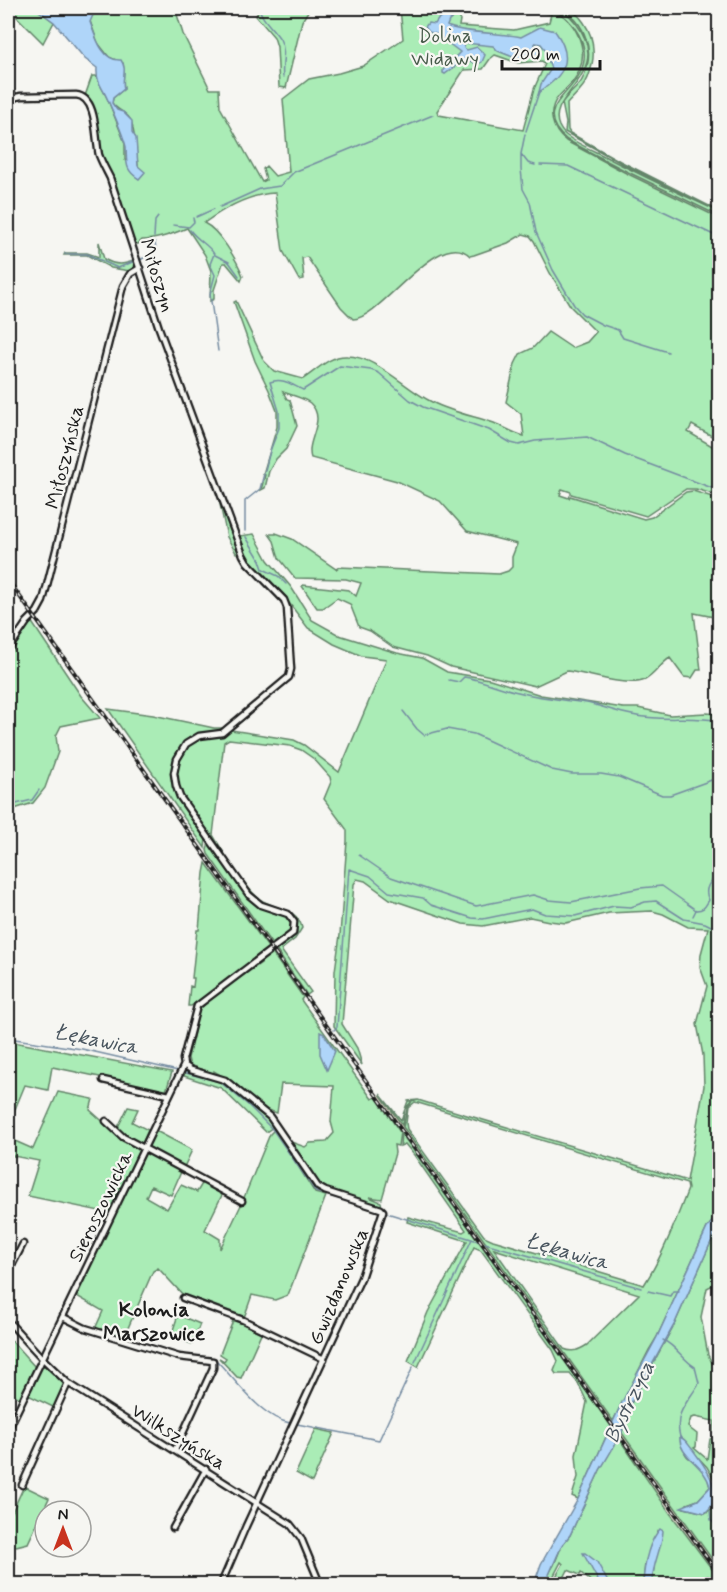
<svg xmlns="http://www.w3.org/2000/svg" width="727" height="1592" font-family="Mynerve,sans-serif">
<style>
.built{fill:#ebe0d0}
.green{fill:#aaecb6;stroke:#638469;stroke-width:1.5;fill-rule:evenodd}
.water{fill:#afd5f9;stroke:#748ba1;stroke-width:1.5}
.lines{fill:none;stroke-linecap:round;stroke-linejoin:round}
.stream{stroke:#748ba1;stroke-width:1.5}
.minor-casing{stroke:#1c1c1c;stroke-width:9}
.minor{stroke:#f6f6f2;stroke-width:4.5}
.rail-casing{stroke:#1c1c1c;stroke-width:4}
.rail{stroke:#f6f6f2;stroke-width:1.5;stroke-dasharray:4.5;stroke-linecap:butt}
.labels{text-anchor:middle;stroke-width:4.5;stroke-linejoin:round;paint-order:stroke}
.park-label{font-size:20px;fill:#475a4a;stroke:#f6f6f2}
.street-label{font-size:20px;fill:#1c1c1c;stroke:#f6f6f2}
.water-label{font-size:21px;font-style:italic;fill:#48545e;stroke:#f6f6f2}
.neighbourhood-label{font-size:21px;font-weight:bold;fill:#1c1c1c;stroke:#f6f6f2}
</style>
<rect width="100%" height="100%" fill="#f6f6f2"/>
<filter id="ink" filterUnits="userSpaceOnUse"><feTurbulence type="fractalNoise" baseFrequency=".0167" numOctaves="2"/><feDisplacementMap in="SourceGraphic" scale="12" xChannelSelector="R" yChannelSelector="G"/><feConvolveMatrix kernelMatrix="1 2 1 2 8 2 1 2 1" color-interpolation-filters="sRGB"/></filter>
<g filter="url(#ink)">
<path class="built" d="M251,914L307,995L303,997L246,917Z
M380,1094L719,1569V1580L376,1097Z"/>
<path class="green" d="M8,8H35L54,22L43,43Z
M93,8H175L183,34L210,89H219L220,107L262,182L266,180L263,169L266,166L275,176L289,172L283,99L309,79L339,73L363,66L403,39L400,8H462L459,26L514,30L549,22L551,14L519,8C529,8 543,7 552,10C575,18 589,48 579,71C575,82 566,88 559,96C546,111 552,130 566,141L626,173L719,218V440L692,425L688,432L719,450V496L696,489H686L646,516L571,494V492L562,489L560,495L569,498L570,496L644,519L652,517L686,492L693,491L719,499V618L694,613L701,670H697L692,678L684,677L670,658C661,663 655,675 645,680C628,688 586,673 567,671L535,686L451,667L427,656L393,647L370,631L359,627L350,604L337,598L323,608H317L302,586L303,585L349,590L356,596L361,583L346,579L295,578L279,558L274,541L269,534H276V533L292,539L336,569L339,567L499,574L508,571L512,567V557L517,544L467,531L440,501L397,481L311,458C305,440 328,420 310,403C304,398 291,395 283,392L287,399L290,400L297,426L286,449L276,459L269,471L265,488L261,490L265,475L263,474L277,427V411L269,390L255,361L234,302L236,301L264,361L274,371L303,379C317,370 330,355 347,356C377,356 406,390 432,402C451,412 473,416 494,423C504,427 513,433 524,436L521,414L506,402L515,364L520,354L533,348L548,332L572,348L587,342L596,332L571,307L550,273L534,241L530,236L523,234L508,243L474,255L470,256C439,225 381,319 353,319L341,307L307,257L302,258L304,279L299,280L283,251L275,193C250,194 223,209 204,223C219,230 237,260 243,276L241,281L226,263H223L214,290V299L210,301L211,271L205,255L187,228C173,234 156,240 142,240L138,244L133,242L104,162L93,107L85,96L92,76H96L108,100L125,143V160L138,166C137,158 134,124 130,119C125,111 117,111 112,103L113,98L124,89C122,79 125,73 123,63L109,57L98,43L90,21ZM495,55L518,63L542,61L545,64L534,89L523,130L439,115L437,111L464,70L483,69L490,59Z
M260,8H310L302,21L286,88L279,87L277,47L274,37L256,16Z
M550,8C561,7 569,14 576,23C615,75 545,95 559,126C561,130 564,134 567,136C578,144 592,150 604,156C642,176 681,194 719,212V216L626,171L567,140C532,111 569,96 580,73C593,47 574,18 550,8Z
M561,8C579,7 593,33 593,50C594,59 591,70 588,78C584,88 573,97 567,104L568,130L570,133L620,161L719,211L623,164L565,132L566,123L562,103C568,93 579,88 583,78C596,51 585,22 561,8Z
M99,242L104,259C116,266 123,265 136,260V266L130,271L111,268L87,255H64L65,253H87L99,257Z
M218,495L239,553H236L227,537Z
M254,534L268,560L291,587L312,620L339,635L397,653L422,658L447,672L490,679L541,695L623,708H638L670,715L706,713L719,714L720,808L716,871L720,878L719,1213L707,1228L657,1337L649,1350L613,1421L403,1127L407,1109L412,1101L405,1109L402,1125L380,1094L401,1120L408,1101L418,1100C507,1128 598,1153 687,1181L704,1086L703,1055L697,1024L707,986L700,967L701,954L708,928L688,927L663,914L652,911L609,913L566,923L549,921L530,917L483,926L463,924L390,899L365,881L357,879L354,884L342,1024L357,1048L362,1065L334,1026L335,971L340,935L347,841V830L324,799L331,782L330,777L314,759L301,750L290,746L229,739L224,742L213,835C224,853 245,889 261,900C275,909 298,908 302,928L295,939L281,950L311,992L307,995L276,950C288,941 302,934 293,917L262,904L251,894L179,792L176,772L179,759L188,745L198,738L222,736L246,714L248,716L231,730L294,740L304,745L339,772L385,663L386,659L362,656L334,644L308,628L283,595L249,560L239,536ZM415,1102L687,1184L688,1189C675,1223 663,1255 644,1285L493,1240L484,1236L407,1129L406,1123L408,1108ZM494,1249L639,1294L587,1345C579,1350 573,1353 564,1349Z
M31,621L81,696L100,718L61,726L56,736L58,752L45,788L33,803L8,811V654Z
M108,709L153,715L214,728H222C214,735 200,732 188,740C182,744 180,748 177,754C161,785 190,813 206,837L205,848Z
M209,842C224,862 237,888 256,903C267,911 281,911 290,920L292,931L285,939L273,946L208,854L207,850Z
M206,863L270,950L191,1006H188L190,986L193,987L194,978H192L197,930H199L204,873Z
M272,953L303,997L301,1000L372,1099L376,1097L400,1132L398,1146L394,1145L395,1153L382,1199L369,1197L381,1202L382,1208L319,1186L290,1145L291,1142L305,1147L310,1143L326,1142L334,1133L331,1122L334,1086L281,1084L277,1113L264,1109L234,1083L214,1071V1074L196,1070V1067L190,1066L188,1058L199,1010L213,997L261,963L260,961Z
M8,1041L172,1072L166,1091L52,1067L48,1090L25,1085L8,1126Z
M185,1071L223,1081L267,1116L273,1127L266,1132L221,1088L184,1076Z
M58,1092L93,1099L90,1110L118,1135L139,1150L109,1213L28,1196L39,1161L8,1155V1138L33,1149Z
M128,1107L138,1109L132,1122L148,1130L142,1144L124,1136L117,1129Z
M275,1129L315,1193L326,1196L288,1295L275,1300L252,1295L245,1315L240,1318L186,1298L158,1268L153,1271L124,1337L95,1329L103,1311L75,1295L146,1151L180,1169L181,1172L171,1195L151,1186L146,1197L167,1209L181,1185L197,1192L203,1182L223,1193L205,1230L220,1239V1249L241,1205L270,1134Z
M156,1131L192,1150L184,1167L147,1148Z
M401,1133L611,1426L578,1499L572,1496L578,1477L576,1455L587,1402L578,1383L570,1374H556L554,1371L558,1361L553,1350L481,1250L474,1247L418,1367L408,1361L428,1312L467,1241L407,1222L408,1217L463,1232L466,1230L414,1155L405,1144L400,1146Z
M719,1228V1257L713,1280V1285L707,1288L701,1317L708,1355L719,1376V1488L707,1467L693,1452L685,1453C688,1460 691,1458 697,1463C703,1469 709,1479 710,1487L698,1500L687,1504L684,1508L705,1513L715,1507L719,1498V1569L622,1433L627,1411L675,1323L711,1242ZM695,1417L714,1421V1438L710,1439L707,1459L694,1448L696,1447L697,1434L688,1427L691,1418Z
M178,1315L200,1324L192,1344L171,1336Z
M234,1318L262,1331L241,1378L237,1377L219,1358L224,1361L226,1358L220,1354Z
M8,1337L35,1367L20,1399L8,1389Z
M42,1364L66,1385L55,1408L26,1394Z
M316,1429L334,1433L312,1482L296,1473Z
M618,1437L670,1513L720,1580L719,1584H714L715,1581L708,1576L705,1577V1584H700L699,1580L693,1577L692,1584H652L655,1559L662,1538L658,1531L645,1563L643,1584H594L581,1573L580,1575L568,1570L561,1584H552L563,1564L561,1562L550,1583L542,1584L554,1565L562,1545L570,1535L600,1470Z
M24,1486L49,1498L28,1543L8,1548V1521Z"/>
<path class="water" d="M35,8H93V15L90,22C95,35 102,62 121,60C128,70 121,78 124,89L113,98L112,103L117,110L123,112L132,121V132L136,138L138,166L145,172L139,179C124,170 127,162 126,147C124,136 112,110 107,98C102,87 96,82 97,68L85,59L54,22Z
M452,8H456L455,16L449,21L447,26C460,33 503,33 521,37L540,27L555,31C575,59 565,75 539,92L541,84L551,69L545,49L541,44L535,43V45L540,49L539,55H530L523,59H518L498,51L493,46L465,43L464,48L467,50L477,47L485,55L482,62L477,64L465,59L445,74L443,73V70L460,52L436,34L429,32L425,27L428,23L435,24L439,18L448,14Z
M320,1032L324,1034L335,1051L327,1070L320,1054Z
M719,1213V1228L711,1242L675,1323L632,1401L624,1420L622,1433L600,1470L570,1535L562,1545L548,1577L542,1584H534L541,1564L578,1499L622,1402L657,1337L707,1228Z
M680,1437C687,1440 688,1445 693,1450C707,1469 727,1496 705,1513L681,1507L698,1500L710,1487C706,1465 678,1457 680,1437Z
M660,1529L663,1531C662,1549 652,1564 652,1584H643C644,1565 647,1544 660,1529Z
M583,1553H585L597,1562L609,1584H600Z"/>
<g class="lines">
<path class="stream" d="M260,8C259,17 275,30 280,39C287,52 281,64 283,77
M526,131L539,92
M525,134L521,154L528,163L535,165
M521,154V169L523,189L530,202L536,232L553,270L574,305L582,314L603,325L618,330L623,338L668,352
M540,165L568,166L720,238
M220,207L260,189L280,186L294,172L433,115
M196,217L214,209
M173,225L189,227L194,222L193,218
M190,230C197,240 209,245 214,254L210,264L215,275L210,294L218,351
M154,237L155,221L158,217
M65,254H87L118,268L135,261
M215,255L229,262L239,276
M140,260L156,251L155,242
M245,531V501L260,489L270,451L279,428V411L270,382C283,377 292,385 303,390L340,366L371,370L379,373L410,400L423,407L489,430L511,443L519,445L535,441L587,437L625,455L720,491
M246,537L260,560L263,569L278,576L286,584
M290,609V623
M283,679L287,674L289,668
M449,680L459,682L464,677C483,680 499,688 518,692C541,698 563,700 587,703C602,706 616,712 632,715C661,722 690,715 720,721
M403,711L417,729L424,735L447,729L474,734L552,770L572,774H601L619,777L662,795H670L720,777
M246,716L289,681L293,675V670
M8,806L32,800L39,790
M359,855L391,877L476,906L533,895L549,900L571,902L640,888L662,886L696,910C705,910 705,906 709,900C702,888 712,880 720,872
M693,916L696,910
M334,1030L337,1027L349,869L370,876L389,892L423,898L431,905L472,918L483,919L532,909L545,914L575,916L614,906L631,907L645,902L656,901L684,919L705,923L711,926
M8,1038L82,1049L178,1071
M182,1072L220,1082L248,1105L273,1130L316,1192L380,1211
M387,1213L478,1241
M485,1243L641,1288
M648,1291L670,1296L673,1291H679
M663,1340C676,1346 683,1360 695,1367L699,1383C690,1400 673,1412 680,1437
M170,1352L182,1355
M202,1357H210L214,1359
M216,1360C236,1380 261,1418 290,1423
M415,1362L472,1239
M297,1424L379,1440L413,1367
M710,1511L711,1520L716,1526L715,1534L720,1539
M8,1582L9,1584"/>
<g class="minor-casing">
<path id="minor" d="M8,89L14,97
M8,99L21,96L76,95C98,97 95,139 99,155C102,163 106,170 110,178L159,328L243,555L247,562L284,600L287,608L291,669L289,677L222,733L199,736L186,744L177,759L174,773L176,786L180,797L249,895L261,905L288,914L294,922L293,933L197,1006L183,1059L184,1065L191,1070L225,1080L270,1117L318,1187L325,1191L381,1209L383,1211L361,1278L246,1526L221,1584
M8,650L27,622L37,612L43,601L123,286L130,274L140,268
M103,1080L169,1095
M106,1121L123,1137L242,1201
M8,1273L23,1244
M8,1277L10,1280
M183,1298L243,1320L324,1359
M63,1317L85,1328L179,1357L213,1361V1368L175,1450
M8,1321L42,1358L68,1383L290,1524L301,1538L320,1584
M8,1430L184,1065
M22,1485L68,1383
M173,1528L206,1469"/>
</g>
<use href="#minor" class="minor"/>
<g class="rail-casing">
<path id="rail" d="M8,580L720,1576"/>
</g>
<use href="#rail" class="rail"/>
</g>
</g>
<g class="labels">
<g class="park-label">
<text x="445" y="42">Dolina<tspan x="445" dy="23">Widawy</tspan></text>
</g>
<g class="street-label">
<text transform="translate(158 275) rotate(72)" y="7">Miłoszyn</text>
<text transform="translate(64 457) rotate(-76)" y="7">Miłoszyńska</text>
<text transform="translate(100 1206) rotate(-64)" y="7">Sieroszowicka</text>
<text transform="translate(338 1286) rotate(-67)" y="7">Gwizdanowska</text>
<text transform="translate(179 1436) rotate(32)" y="7">Wilkszyńska</text>
</g>
<g class="water-label">
<text transform="translate(96 1039) rotate(11)" y="7">Łękawica</text>
<text transform="translate(567 1251) rotate(16)" y="7">Łękawica</text>
<text transform="translate(629 1402) rotate(-64)" y="7">Bystrzyca</text>
</g>
<g class="neighbourhood-label">
<text x="154" y="1316">Kolonia<tspan x="154" dy="24">Marszowice</tspan></text>
</g>
</g>
<rect width="727" height="1592" fill="none" stroke="#f6f6f2" stroke-width="30"/>
<rect x="15" y="15" width="697" height="1562" fill="none" stroke="#1c1c1c" stroke-width="2" filter="url(#ink)"/>
<g transform="translate(63 1529)"><circle r="28" fill="#f6f6f2" stroke="#9f9f9c" stroke-width="1.5"/>
<path d="M0-4.5L10 22L0 15L-10 22Z" fill="#c8321e"/>
<text y="-9" font-size="16" font-weight="bold" text-anchor="middle" fill="#1c1c1c">N</text>
</g>
<path d="M502 60v9h98v-9" fill="none" stroke="#1c1c1c" stroke-width="3"/>
<text x="511" y="60" font-size="18" fill="#1c1c1c" stroke="#f6f6f2" stroke-width="4.5" paint-order="stroke">200 m</text>
</svg>
